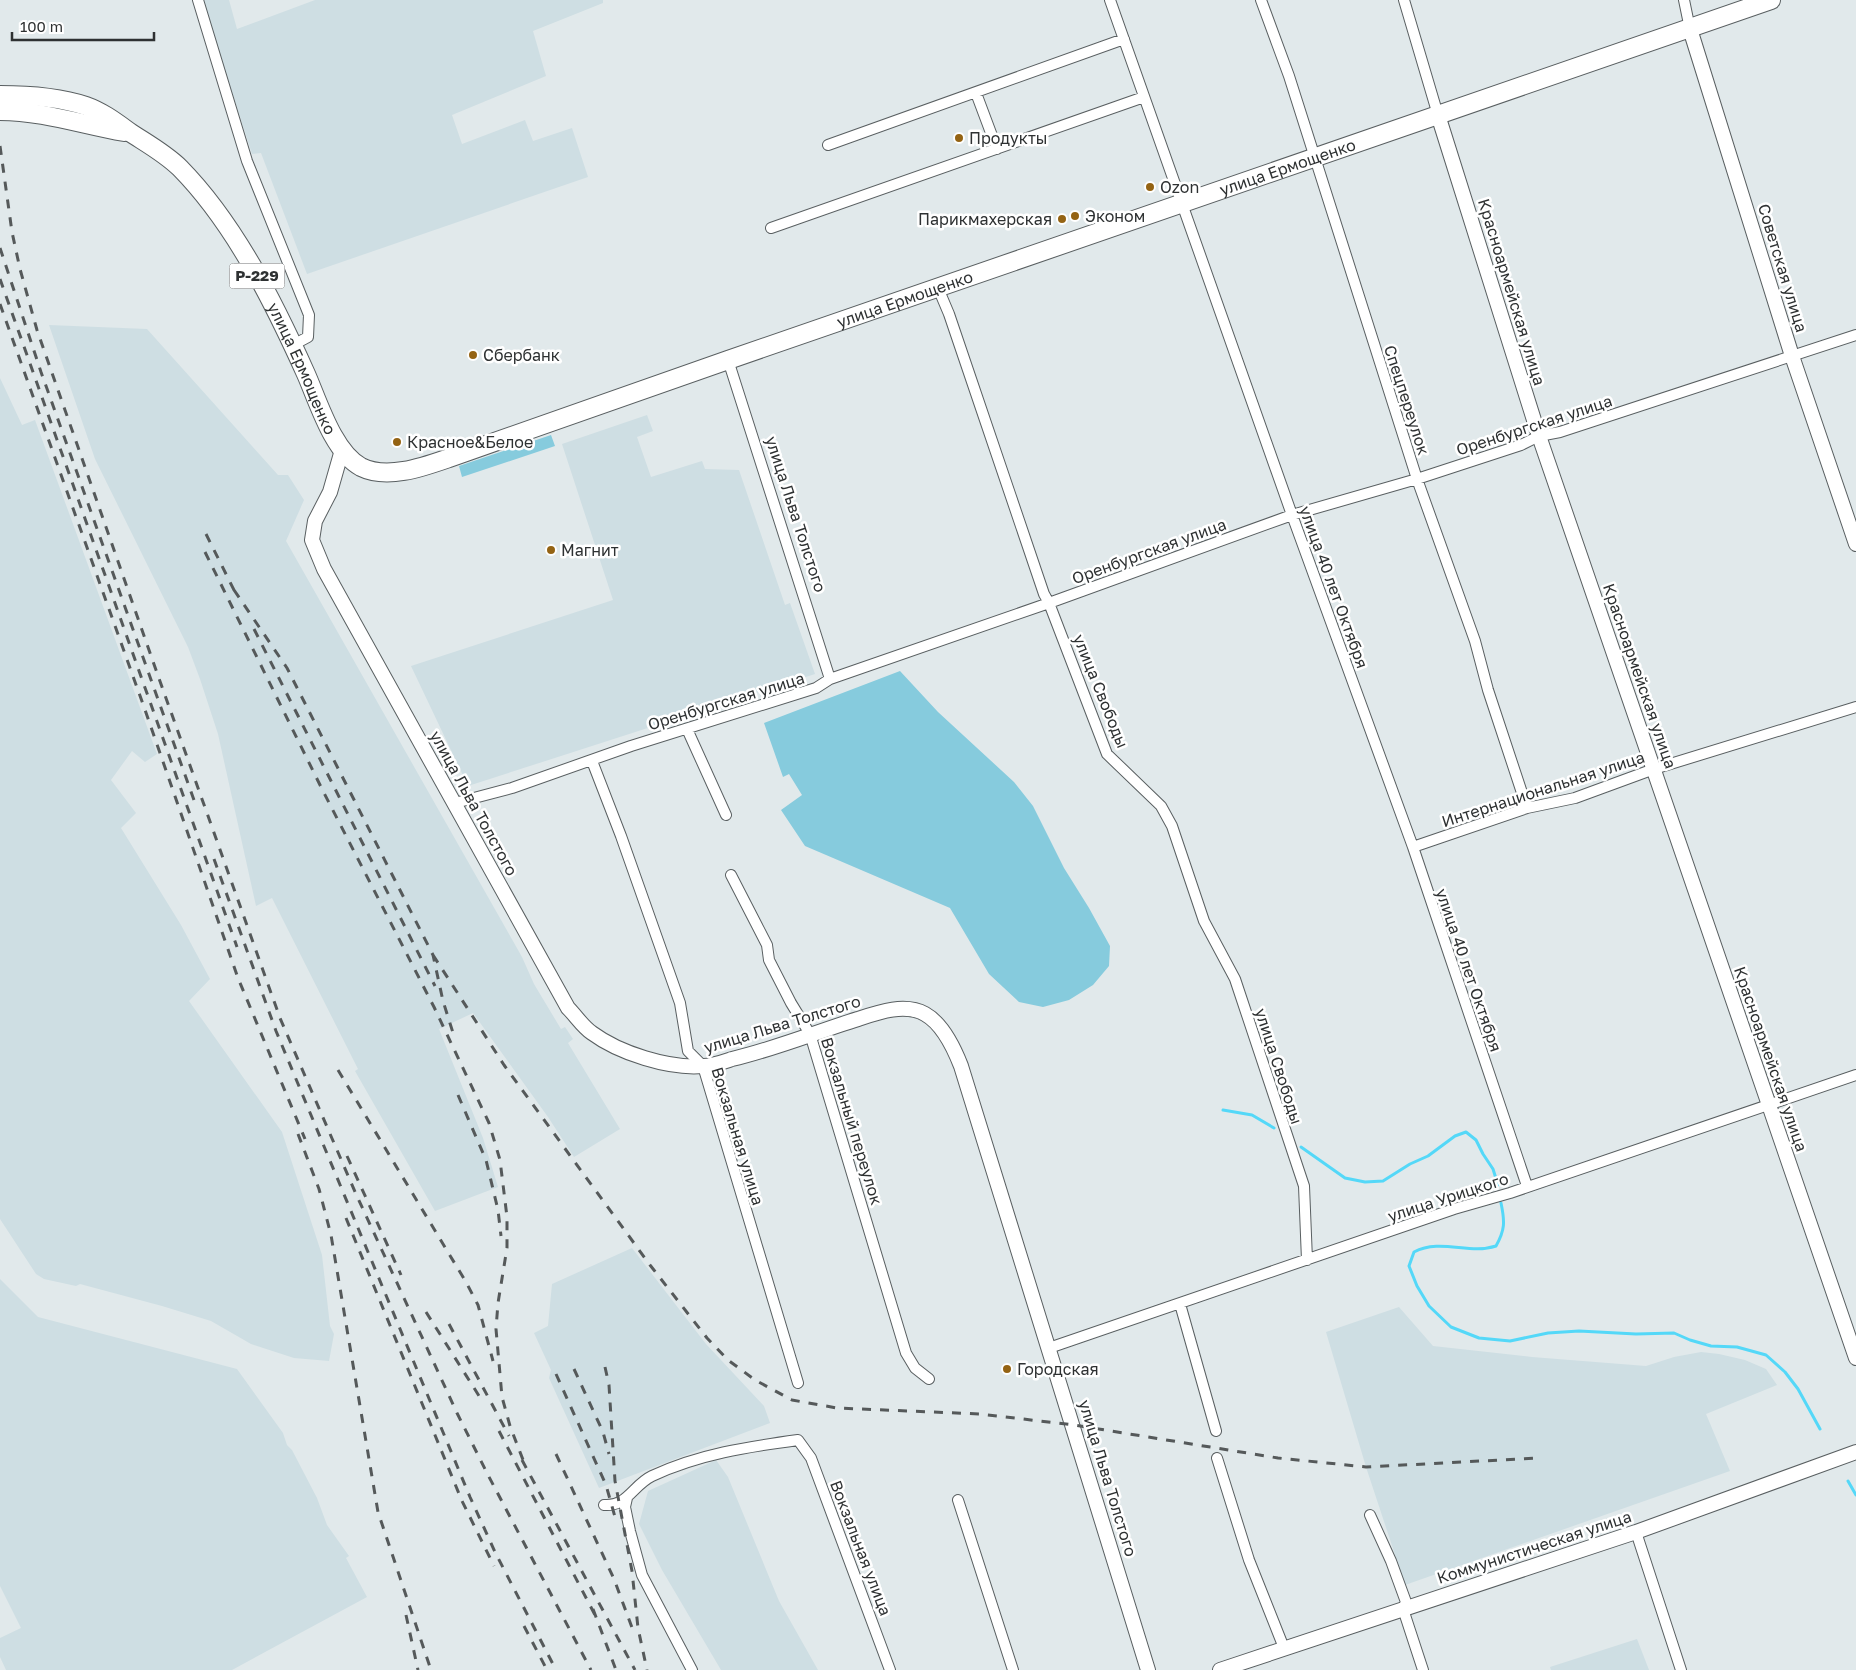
<svg xmlns="http://www.w3.org/2000/svg" width="1856" height="1670" font-family="'Golos Text',sans-serif">
<style>
.built{fill:#cedee3}
.green{fill:#86cbdd}
.lines{fill:none;stroke-linecap:round;stroke-linejoin:round}
.stream{stroke:#54d8f8;stroke-width:3}
.street-casing{stroke:#595f61;stroke-width:12}
.secondary-casing{stroke:#595f61;stroke-width:16}
.highway-casing{stroke:#595f61;stroke-width:20}
.street{stroke:#fff;stroke-width:10}
.secondary{stroke:#fff;stroke-width:14}
.highway{stroke:#fff;stroke-width:18}
.rail{stroke:#55595a;stroke-width:3;stroke-dasharray:9 9;stroke-linecap:butt}
.poi-dot{fill:#946313;stroke:#fff;stroke-width:2}
.labels{text-anchor:middle;stroke-width:5;stroke-linejoin:round;paint-order:stroke}
.shield{fill:#fff;stroke:#6d6f70;stroke-width:1}
.shield-label{font-size:15px;font-weight:bold;fill:#2e3132}
.poi-label{font-size:16px;fill:#2e3132;stroke:#fff;text-anchor:start}
.street-label{font-size:16px;fill:#2e3132;stroke:#fff}
</style>
<rect width="100%" height="100%" fill="#e1e9eb"/>
<path class="built" d="M202,0H229L237,29L315,0H603V3L533,31L546,76L452,115L462,144L525,120L533,141L572,128L588,177L307,274L261,153L252,154Z
M49,325L147,329L278,475H288L304,500L286,541L522,957L534,984L561,1029L565,1027L573,1039L568,1043L620,1129L574,1157L548,1117L473,1013L439,1029L483,1138L498,1187L435,1211L355,1071L358,1069L272,898L256,906L218,734L200,679L188,647L95,459Z
M0,378L22,425L35,420L157,754L145,762L132,751L111,780L136,813L121,828L181,925L210,979L189,1001L282,1132L322,1255L330,1326L334,1334L329,1361L294,1358L251,1344L211,1321L162,1306L80,1284L76,1286L44,1279L36,1274L0,1219Z
M647,415L653,431L637,437L651,477L702,461L705,469L739,470L785,605L790,603L815,674L468,786L411,666L613,600L562,444Z
M632,1248L706,1344L764,1406L770,1423L599,1488L549,1378L551,1370L534,1333L548,1326L552,1284Z
M0,1279L38,1317L237,1369L283,1433L287,1445L292,1450L317,1498L327,1525L349,1556L346,1558L367,1597L232,1670H6L0,1657V1638L21,1628L0,1586Z
M1399,1307L1433,1346L1532,1357L1646,1366L1674,1357L1701,1352L1719,1354L1745,1360L1766,1369L1777,1385L1706,1414L1730,1471L1405,1585L1366,1467L1326,1332Z
M716,1460L728,1477L779,1601L818,1670H721L662,1570L639,1524L648,1491Z
M1637,1639L1649,1670H1551L1550,1667Z"/>
<path class="green" d="M551,435L555,446L462,477L459,466Z
M900,671L938,712L1014,782L1033,806L1064,868L1089,908L1110,946L1109,966L1093,985L1069,1000L1043,1007L1019,1002L989,974L950,908L805,846L781,810L802,795L789,774L783,777L764,723Z"/>
<g class="lines">
<path class="stream" d="M1223,1110L1252,1115L1274,1128
M1301,1147L1345,1178L1365,1182L1383,1181L1410,1164L1428,1156L1455,1136L1466,1132L1476,1140L1483,1154L1493,1169L1498,1185
M1501,1203C1505,1222 1505,1230 1496,1246C1469,1255 1441,1238 1414,1252L1409,1266L1417,1286L1429,1306L1451,1327L1479,1338L1510,1341L1548,1333L1579,1331L1636,1334L1674,1333L1690,1340L1711,1346L1737,1347L1766,1355L1785,1372L1798,1389L1820,1429
M1848,1481L1856,1495"/>
<g class="street-casing">
<path id="street" d="M198,0L247,161L309,315L308,337L293,345
M1110,0L1292,515L1413,847L1527,1186
M1261,0L1289,76L1417,479L1475,641L1488,690L1527,808
M1404,0L1438,115
M1684,0L1690,29
M976,93L997,149
M828,145L1124,39
M771,228L1144,97
M938,288L949,314L1044,594L1049,603L1107,754L1161,806L1172,826L1204,921L1235,979L1304,1186L1307,1260
M728,360L830,679
M687,729L726,815
M592,761L621,836L680,1003L688,1051L703,1066L798,1383
M455,803L512,788L631,746L816,688L830,679L1049,603L1292,515L1417,479L1521,445L1539,436L1560,432L1856,335
M1413,847L1527,808L1575,798L1654,769L1856,707
M731,875L767,945L769,960L791,1003L810,1034L906,1353L915,1368L929,1379
M1180,1304L1216,1431
M1049,1348L1454,1209L1510,1193L1856,1075
M1217,1458L1249,1560L1284,1648
M627,1498L625,1507L630,1531L642,1575L692,1670
M958,1500L1013,1670
M604,1505C627,1507 633,1485 652,1476C699,1454 747,1447 798,1440L811,1458L890,1670
M1370,1515L1391,1561L1406,1602L1403,1609L1423,1670
M1636,1532L1681,1670"/>
</g>
<g class="secondary-casing">
<path id="secondary" d="M1690,29L1792,356L1856,544
M1438,115L1539,436L1856,1358
M342,450L330,492L315,521L312,540L324,569L568,1008C576,1016 583,1027 592,1033C619,1053 669,1069 703,1066C712,1066 723,1062 732,1059C775,1049 816,1032 858,1019C879,1012 905,1003 925,1014C943,1024 954,1048 961,1066L1148,1670
M1220,1670L1636,1532L1856,1452"/>
</g>
<g class="highway-casing">
<g id="highway">
<path id="s1" d="M0,95C28,95 59,97 86,106C103,112 117,123 131,133C148,144 166,154 180,168C235,224 274,303 306,374C318,401 333,452 361,467C387,480 423,467 449,458L728,360L1771,0"/>
<path d="M0,111C43,111 83,125 124,132"/>
</g>
</g>
<use href="#street" class="street"/>
<use href="#secondary" class="secondary"/>
<use href="#highway" class="highway"/>
<path class="rail" d="M0,146L12,232L20,269L37,330L156,670L280,1018L356,1194L457,1413L488,1475L591,1670
M0,248L41,372L194,800
M0,279L237,947
M0,304L144,707L238,978L305,1139
M206,534L237,596
M205,552L322,789L434,1007L489,1123L500,1160L507,1217V1248L498,1303L496,1329L502,1397L510,1426L525,1465
M234,590L287,668L433,955L443,1001L454,1036
M254,629L435,986
M214,859L276,1031L470,1497L495,1552L556,1670
M433,955L504,1065L650,1265L707,1338L728,1360L755,1380L792,1400L837,1408L980,1414L1074,1425L1278,1458L1366,1467L1539,1458
M338,1070L466,1282L478,1305L493,1361
M458,1095L486,1160L498,1210L501,1236
M298,1134L319,1189L331,1235L378,1512L431,1670
M347,1156L401,1275
M346,1218L462,1501L494,1566
M426,1312L481,1399
M449,1324L509,1436
M605,1367L609,1385L615,1481L632,1571L638,1628L647,1670
M574,1369L603,1432L609,1454
M556,1374L606,1485L615,1517
M499,1431L595,1615
M556,1454L614,1579L634,1633
M522,1460L635,1670
M593,1609L616,1670
M406,1615L418,1670
M524,1626L547,1670"/>
</g>
<g class="poi-dot">
<circle cx="959" cy="138" r="5"/>
<circle cx="1150" cy="187" r="5"/>
<circle cx="1075" cy="216" r="5"/>
<circle cx="1062" cy="219" r="5"/>
<circle cx="473" cy="355" r="5"/>
<circle cx="397" cy="442" r="5"/>
<circle cx="551" cy="550" r="5"/>
<circle cx="1007" cy="1369" r="5"/>
</g>
<g class="labels">
<rect class="shield" x="229.5" y="263.5" width="55" height="25" rx="4"/>
<g class="shield-label">
<text x="257" y="281">Р-229</text>
</g>
<g class="poi-label">
<text x="969" y="144">Продукты</text>
<text x="1160" y="193">Ozon</text>
<text x="1085" y="222">Эконом</text>
<text x="1052" y="225" text-anchor="end">Парикмахерская</text>
<text x="483" y="361">Сбербанк</text>
<text x="407" y="448">Красное&amp;Белое</text>
<text x="561" y="556">Магнит</text>
<text x="1017" y="1375">Городская</text>
</g>
<g class="street-label">
<text dy="6" stroke="none"><textPath href="#s1" startOffset="1531">улица Ермощенко</textPath></text>
<text transform="translate(1783 268) rotate(73)" y="6">Советская улица</text>
<text transform="translate(1512 292) rotate(73)" y="6">Красноармейская улица</text>
<text dy="6" stroke="none"><textPath href="#s1" startOffset="1126">улица Ермощенко</textPath></text>
<text dy="6" stroke="none"><textPath href="#s1" startOffset="436">улица Ермощенко</textPath></text>
<text transform="translate(1407 400) rotate(72)" y="6">Спецпереулок</text>
<text transform="translate(1534 425) rotate(-18)" y="6">Оренбургская улица</text>
<text transform="translate(796 514) rotate(72)" y="6">улица Льва Толстого</text>
<text transform="translate(1149 551) rotate(-20)" y="6">Оренбургская улица</text>
<text transform="translate(1334 587) rotate(70)" y="6">улица 40 лет Октября</text>
<text transform="translate(1640 676) rotate(71)" y="6">Красноармейская улица</text>
<text transform="translate(1101 691) rotate(68)" y="6">улица Свободы</text>
<text transform="translate(726 701) rotate(-17)" y="6">Оренбургская улица</text>
<text transform="translate(1543 789) rotate(-18)" y="6">Интернациональная улица</text>
<text transform="translate(474 803) rotate(61)" y="6">улица Льва Толстого</text>
<text transform="translate(1469 970) rotate(71)" y="6">улица 40 лет Октября</text>
<text transform="translate(782 1024) rotate(-17)" y="6">улица Льва Толстого</text>
<text transform="translate(1771 1059) rotate(71)" y="6">Красноармейская улица</text>
<text transform="translate(1279 1066) rotate(72)" y="6">улица Свободы</text>
<text transform="translate(852 1121) rotate(73)" y="6">Вокзальный переулок</text>
<text transform="translate(738 1136) rotate(73)" y="6">Вокзальная улица</text>
<text transform="translate(1448 1197) rotate(-18)" y="6">улица Урицкого</text>
<text transform="translate(1108 1478) rotate(73)" y="6">улица Льва Толстого</text>
<text transform="translate(1534 1547) rotate(-18)" y="6">Коммунистическая улица</text>
<text transform="translate(861 1548) rotate(69)" y="6">Вокзальная улица</text>
</g>
</g>
<path d="M12 32v8h142v-8" fill="none" stroke="#2e3132" stroke-width="2.5"/>
<text x="20" y="32" font-size="15" fill="#2e3132" stroke="#ffffff" stroke-width="4" paint-order="stroke">100 m</text>
</svg>
